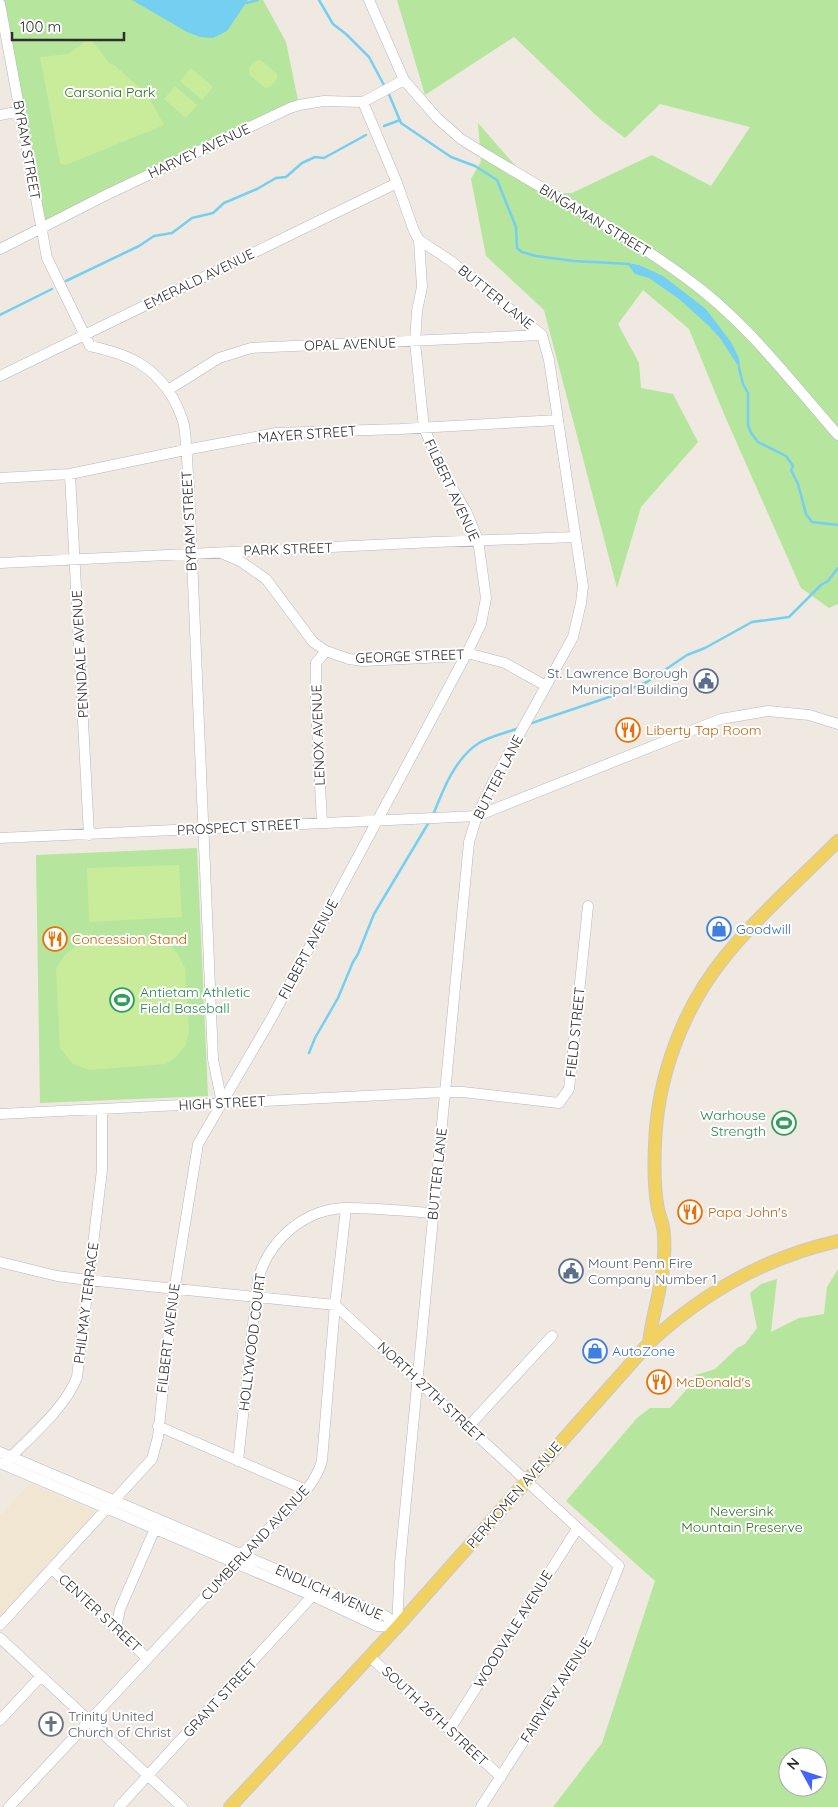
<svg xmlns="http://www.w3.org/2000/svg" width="838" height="1807" font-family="Quicksand,sans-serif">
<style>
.education{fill:#f0e6d1}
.green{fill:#b6e59e;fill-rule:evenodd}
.pitch{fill:#c9ec9a}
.water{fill:#75cff0}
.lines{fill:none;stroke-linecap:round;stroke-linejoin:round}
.stream{stroke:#75cff0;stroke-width:2.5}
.minor-casing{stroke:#b4b7c1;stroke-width:11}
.major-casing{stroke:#c9c9c9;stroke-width:14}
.minor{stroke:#fff;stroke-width:10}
.major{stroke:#f2d163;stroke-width:12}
.labels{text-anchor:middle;stroke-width:4;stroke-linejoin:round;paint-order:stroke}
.park-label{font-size:14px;fill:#2c6e1b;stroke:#fff}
.street-label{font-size:14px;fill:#2e2e2e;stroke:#fff}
.service-label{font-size:14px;fill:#4e5e75;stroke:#fff;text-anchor:end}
.food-label{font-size:14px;fill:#c56008;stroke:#fff;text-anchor:start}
.shop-label{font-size:14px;fill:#366cbe;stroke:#fff;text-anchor:start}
.leisure-label{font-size:14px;fill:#27864d;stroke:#fff;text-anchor:start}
.worship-label{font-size:14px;fill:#5b616d;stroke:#fff;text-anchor:start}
</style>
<rect width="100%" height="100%" fill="#efe9e1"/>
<path class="education" d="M33,1485L95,1512L0,1616V1514H2L29,1485Z"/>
<path class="green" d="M0,0H263L286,42L299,105L41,230Z
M397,0H838V604L829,608L801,588L724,414L689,329L643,290L618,324L639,363L641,388L673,394L698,442L641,507L617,588L544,310L486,256L471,179L481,161L478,123L540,194L572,193L652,155L711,186L750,127L660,104L625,138L600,119L514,37L425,95Z
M197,848L208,1096L40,1103L36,855Z
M838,1269V1807H553L602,1743L655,1581L566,1501L637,1418L650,1408H670L687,1389L696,1375L715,1369L737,1348L745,1344L757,1328L750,1293L761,1284L777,1279L771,1332L799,1318L824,1314L827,1287ZM788,1757H818V1787H788Z"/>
<path class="pitch" d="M90,38L110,64L114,65L146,93L164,125L66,165L60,163L40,57L68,54Z
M261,60L277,74V79L270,87L265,88L249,74V68L255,61Z
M191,68L213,87L202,100L180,81Z
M175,86L197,105L186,118L164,99Z
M179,865L182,917L89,922L87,868Z
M158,941L169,945L177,953L185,968L189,1033L185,1046L176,1057L166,1064L89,1070L73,1064L60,1048L56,969L64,956L76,946L96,943Z"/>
<path class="water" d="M132,0H248L227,31L213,38L200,37L187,32Z
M627,263L639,265L663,276L706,309L731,342L739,358L740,369L720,338L708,325L679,299L649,278L635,274Z"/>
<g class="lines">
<path class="stream" d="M319,0L333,24L346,34L369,57L385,87
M247,3L258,0
M388,92L401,123L451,157L475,166L497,180L516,227L517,248L522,252L536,256L574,261L629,264
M384,126L400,120
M66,281L139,246L154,236L172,233L192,218L213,213L224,203L257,189L276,178L286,177L302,163L315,157L324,158L366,135
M0,315L52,289
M739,368L743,384L748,393V425L751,433L758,442L786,456L793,466L791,470L798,484L806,514L812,522L838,525
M529,724L621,693L647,682L687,655L705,648L752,622L789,617L821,585L828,581L838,568
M433,815C443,790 455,758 479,743C490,736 506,733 519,728
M309,1053L315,1038L338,998L353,962L358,954L374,914L429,822"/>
<g class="minor-casing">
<path id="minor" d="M369,0L404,80L437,118L461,139C541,190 628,232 703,291C754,332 795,386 838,435
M0,4L47,258L90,346C128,354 154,365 174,400C178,408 182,416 184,425C187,445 187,466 189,486L213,1059L222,1103
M363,102L397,183L414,231L419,240L451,261L542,335L549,360L583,586L581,603L573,637L492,784L477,816L469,842L400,1563L397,1627
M0,115L21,111
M0,249L106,195L290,108L299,105L324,101L363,102L404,80
M0,376L397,183
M168,390L219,358L251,348L542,335
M70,474L89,835
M0,478L70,474L185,450L276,433L400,429L558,420
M223,554L240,561L266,579L313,642L326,651L349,659L363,661L444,657L467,653L505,663L546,686
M0,563L435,542L575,537
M322,823L316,708V663L326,651
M0,838L477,816L721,719L768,711L809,715L838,724
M0,1114L445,1092H463L559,1103L569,1089L588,906
M0,1262L57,1276L88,1280L335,1305L619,1566L590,1638L481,1807
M158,1426L306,1490
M468,1427L552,1336
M0,1452L386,1616L397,1627
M8,1460C30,1437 66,1407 77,1377L102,1170V1109
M238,1461L258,1279C270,1239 305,1208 348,1208C376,1208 404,1211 432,1213
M0,1463L313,1596L377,1626L397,1627
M52,1569L147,1658
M0,1625L152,1459L158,1437L171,1310L198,1144L271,1019L467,653L481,624L486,598L478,540L466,511L445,476L424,428L415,342L417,311L422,287L419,240
M116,1628L120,1609L157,1524
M0,1638L182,1807
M369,1656L501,1777
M0,1720L41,1676
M450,1729L577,1529
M9,1807L218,1583C226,1573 234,1563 243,1553C266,1529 315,1493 322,1460L335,1305L346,1208
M119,1807L316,1592"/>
</g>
<g class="major-casing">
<path id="major" d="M649,1343C651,1322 658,1301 661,1280C664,1266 665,1250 664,1235C664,1226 660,1218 658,1209C654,1189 654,1166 655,1145C657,1077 683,1007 727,954C760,914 801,878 838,841
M230,1807L397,1627L649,1343C703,1293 766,1257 838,1241"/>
</g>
<use href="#minor" class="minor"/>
<use href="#major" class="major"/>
</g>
<defs>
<g id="civic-ring" transform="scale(1.25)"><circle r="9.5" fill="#fff" stroke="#5c6f8a" stroke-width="1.5"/><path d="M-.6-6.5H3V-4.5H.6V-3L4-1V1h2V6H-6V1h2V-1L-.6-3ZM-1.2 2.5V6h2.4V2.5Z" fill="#5c6f8a"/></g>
<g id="restaurant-ring" transform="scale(1.25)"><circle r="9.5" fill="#fff" stroke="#e8710a" stroke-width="1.5"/><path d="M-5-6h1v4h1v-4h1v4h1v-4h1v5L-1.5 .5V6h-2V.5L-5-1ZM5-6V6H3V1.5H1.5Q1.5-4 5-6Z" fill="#e8710a"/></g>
<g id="shop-ring" transform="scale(1.25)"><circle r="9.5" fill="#fff" stroke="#3f7fe0" stroke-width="1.5"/><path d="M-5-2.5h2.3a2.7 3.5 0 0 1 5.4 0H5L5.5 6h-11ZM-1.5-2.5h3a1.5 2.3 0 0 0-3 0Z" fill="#3f7fe0"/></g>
<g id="stadium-ring" transform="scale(1.25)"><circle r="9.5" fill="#fff" stroke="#2e9e5b" stroke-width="1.5"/><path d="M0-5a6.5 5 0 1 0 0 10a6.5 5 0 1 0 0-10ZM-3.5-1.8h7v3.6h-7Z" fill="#2e9e5b"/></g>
<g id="church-ring" transform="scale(1.25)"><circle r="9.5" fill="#fff" stroke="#6b7280" stroke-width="1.5"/><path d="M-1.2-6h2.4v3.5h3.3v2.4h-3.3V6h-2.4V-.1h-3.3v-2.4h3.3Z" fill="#6b7280"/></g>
</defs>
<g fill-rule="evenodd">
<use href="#civic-ring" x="706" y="681"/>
<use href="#restaurant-ring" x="628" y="730"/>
<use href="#shop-ring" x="719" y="929"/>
<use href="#restaurant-ring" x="55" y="939"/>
<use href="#stadium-ring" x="122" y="1000"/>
<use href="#stadium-ring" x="784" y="1123"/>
<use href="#restaurant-ring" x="690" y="1212"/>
<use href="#civic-ring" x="571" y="1271"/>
<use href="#shop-ring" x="595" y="1351"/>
<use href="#restaurant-ring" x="659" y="1382"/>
<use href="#church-ring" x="51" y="1724"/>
</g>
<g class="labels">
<g class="park-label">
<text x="110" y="97">Carsonia Park</text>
<text x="742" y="1516">Neversink<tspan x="742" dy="16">Mountain Preserve</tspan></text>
</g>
<g class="street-label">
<text transform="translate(27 150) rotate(80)" y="5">BYRAM STREET</text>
<text transform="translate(199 151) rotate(-25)" y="5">HARVEY AVENUE</text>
<text transform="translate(595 220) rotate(31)" y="5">BINGAMAN STREET</text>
<text transform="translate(199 279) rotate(-26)" y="5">EMERALD AVENUE</text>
<text transform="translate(496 297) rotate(39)" y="5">BUTTER LANE</text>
<text transform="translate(350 344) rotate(-2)" y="5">OPAL AVENUE</text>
<text transform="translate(307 434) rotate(-4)" y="5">MAYER STREET</text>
<text transform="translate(452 490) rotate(65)" y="5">FILBERT AVENUE</text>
<text transform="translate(189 521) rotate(-93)" y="5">BYRAM STREET</text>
<text transform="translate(288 549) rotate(-2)" y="5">PARK STREET</text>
<text transform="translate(80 654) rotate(-93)" y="5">PENNDALE AVENUE</text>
<text transform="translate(410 656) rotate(-2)" y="5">GEORGE STREET</text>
<text transform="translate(318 735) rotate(-92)" y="5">LENOX AVENUE</text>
<text transform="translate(498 777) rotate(-63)" y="5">BUTTER LANE</text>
<text transform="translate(239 827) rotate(-3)" y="5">PROSPECT STREET</text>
<text transform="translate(308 949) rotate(-62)" y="5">FILBERT AVENUE</text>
<text transform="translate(575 1032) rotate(-84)" y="5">FIELD STREET</text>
<text transform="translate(222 1103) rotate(-3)" y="5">HIGH STREET</text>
<text transform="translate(437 1174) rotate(-84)" y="5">BUTTER LANE</text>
<text transform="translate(86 1303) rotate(-83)" y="5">PHILMAY TERRACE</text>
<text transform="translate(168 1338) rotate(-83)" y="5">FILBERT AVENUE</text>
<text transform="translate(252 1342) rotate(-83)" y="5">HOLLYWOOD COURT</text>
<text transform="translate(431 1392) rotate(43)" y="5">NORTH 27TH STREET</text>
<text transform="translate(514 1495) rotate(-49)" y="5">PERKIOMEN AVENUE</text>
<text transform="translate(255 1543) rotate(-47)" y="5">CUMBERLAND AVENUE</text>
<text transform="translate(329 1592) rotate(24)" y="5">ENDLICH AVENUE</text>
<text transform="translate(100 1613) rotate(43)" y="5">CENTER STREET</text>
<text transform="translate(513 1629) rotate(-58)" y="5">WOODVALE AVENUE</text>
<text transform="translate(556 1690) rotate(-58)" y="5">FAIRVIEW AVENUE</text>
<text transform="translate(220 1698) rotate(-47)" y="5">GRANT STREET</text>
<text transform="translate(435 1716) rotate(43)" y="5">SOUTH 26TH STREET</text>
</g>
<g class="service-label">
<text x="688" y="678">St. Lawrence Borough<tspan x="688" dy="16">Municipal Building</tspan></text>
<text x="588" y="1268" text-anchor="start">Mount Penn Fire<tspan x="588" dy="16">Company Number 1</tspan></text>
</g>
<g class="food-label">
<text x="646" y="735">Liberty Tap Room</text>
<text x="72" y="944">Concession Stand</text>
<text x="708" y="1217">Papa John's</text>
<text x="676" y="1387">McDonald's</text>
</g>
<g class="shop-label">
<text x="736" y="934">Goodwill</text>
<text x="612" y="1356">AutoZone</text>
</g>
<g class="leisure-label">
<text x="140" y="997">Antietam Athletic<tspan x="140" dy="16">Field Baseball</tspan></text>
<text x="766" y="1120" text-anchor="end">Warhouse<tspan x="766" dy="16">Strength</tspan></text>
</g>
<g class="worship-label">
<text x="68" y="1721">Trinity United<tspan x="68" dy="16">Church of Christ</tspan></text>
</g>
</g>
<g transform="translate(803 1772) rotate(310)"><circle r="24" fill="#ffffff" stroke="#ababab"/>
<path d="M0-4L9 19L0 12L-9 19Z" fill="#4264fb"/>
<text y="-8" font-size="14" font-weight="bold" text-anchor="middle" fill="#2e2e2e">N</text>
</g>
<path d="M12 32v8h112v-8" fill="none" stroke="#2e2e2e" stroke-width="2.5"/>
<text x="20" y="32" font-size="15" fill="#2e2e2e" stroke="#ffffff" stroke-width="4" paint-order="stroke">100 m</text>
</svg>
